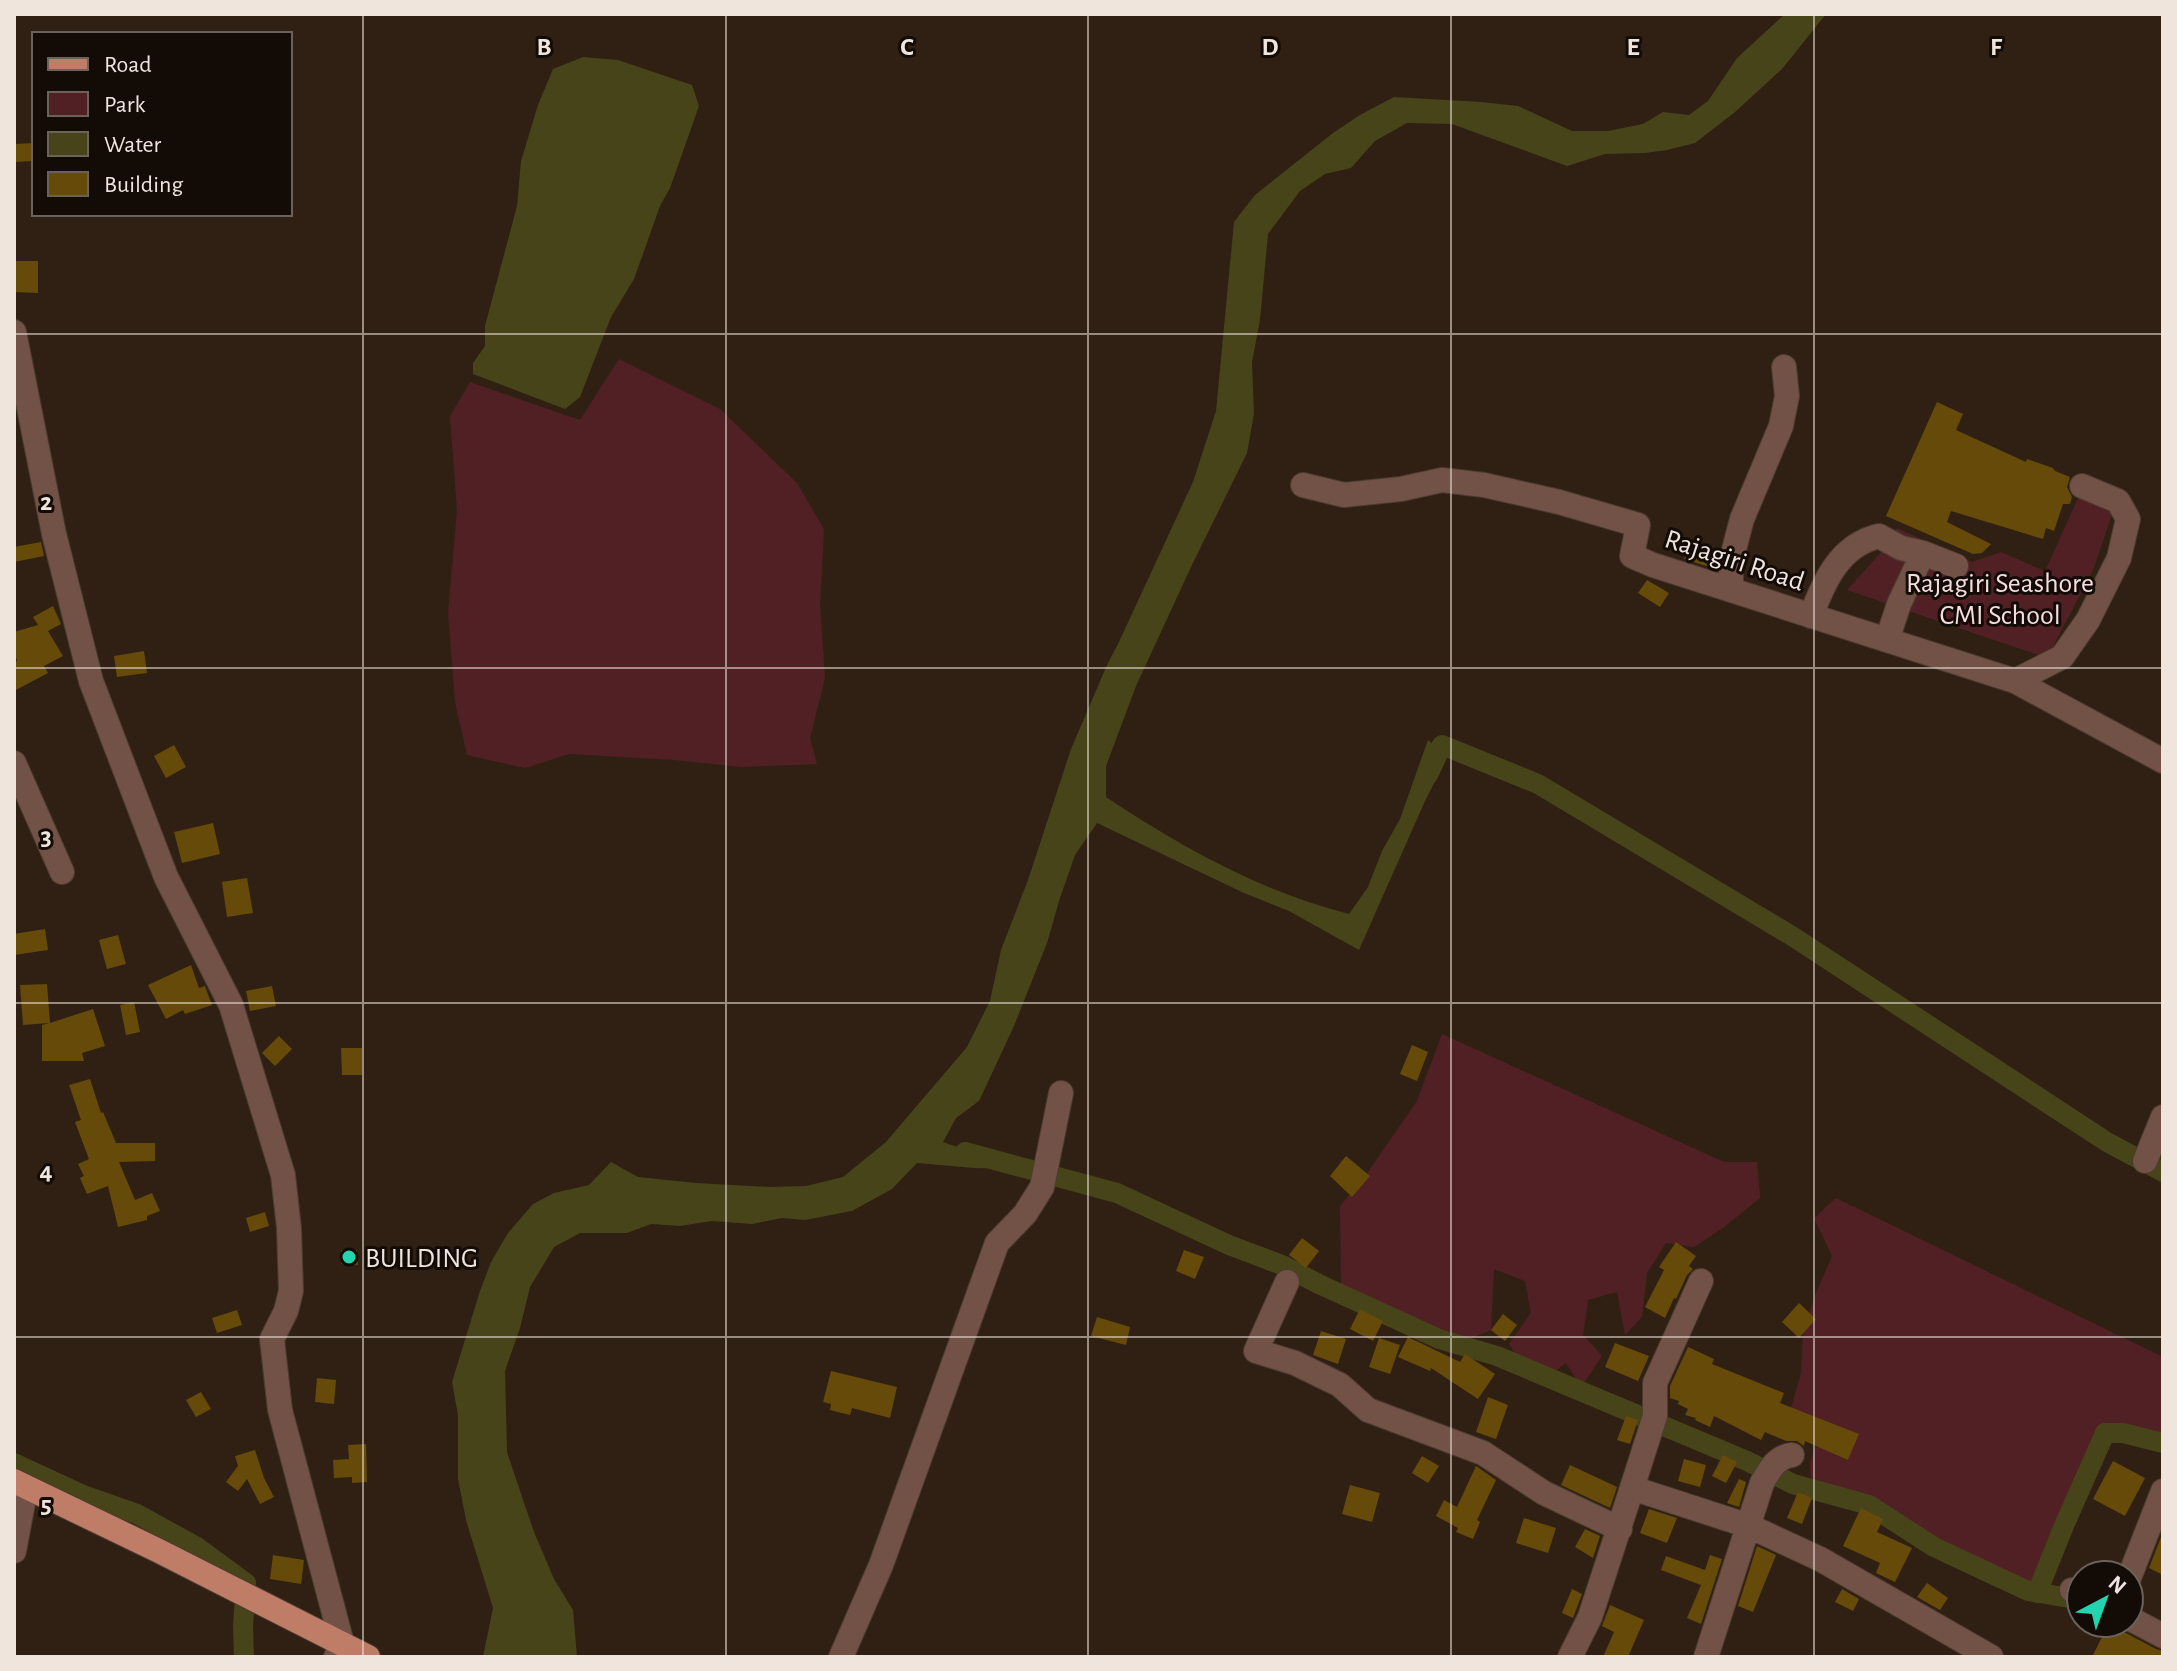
<svg xmlns="http://www.w3.org/2000/svg" width="2177" height="1671" font-family="'Alegreya Sans',sans-serif">
<style>
.green{fill:#512025}
.water{fill:#474419}
.lines{fill:none;stroke-linecap:round;stroke-linejoin:round}
.canal{stroke:#474419;stroke-width:20}
.building{fill:#654a09}
.minor-casing{stroke:#4b3c2f;stroke-width:26}
.major-casing{stroke:#4b3c2f;stroke-width:26}
.minor{stroke:#725147;stroke-width:24}
.major{stroke:#bf7d68;stroke-width:24}
.grid{fill:none;stroke:#f0e5dd;stroke-width:2;stroke-opacity:0.55}
.poi-dot{fill:#23d5af;stroke:#120b06;stroke-width:3}
.labels{text-anchor:middle;stroke-width:6;stroke-linejoin:round;paint-order:stroke}
.street-label{font-size:28px;fill:#f0e5dd;stroke:#120b06}
.park-label{font-size:28px;fill:#f5dddd;stroke:#120b06}
.poi-label{font-size:28px;fill:#f0e5dd;stroke:#120b06;text-anchor:start}
.grid-label{font-size:26px;text-anchor:middle;font-weight:bold;fill:#f0e5dd;stroke:#120b06;stroke-width:6;stroke-linejoin:round;paint-order:stroke}
</style>
<rect width="100%" height="100%" fill="#302013"/>
<path class="green" d="M619,359L720,409L797,483L824,529L820,604L825,678L810,738L817,764L742,767L674,760L569,754L525,768L467,755L455,702L448,613L457,510L450,416L470,382L580,420Z
M2081,492L2116,503L2093,570L2047,658L1847,590L1892,540L1897,528L1972,562L2001,552L2045,571Z
M1442,1034L1724,1162H1757L1760,1198L1723,1228L1694,1247L1666,1243L1647,1273L1642,1317L1625,1335L1617,1292L1588,1300L1583,1335L1602,1356L1581,1387L1566,1363L1549,1376L1523,1367L1509,1344L1531,1313L1525,1281L1494,1269L1491,1330L1465,1341C1423,1325 1378,1310 1341,1285L1340,1206L1364,1178L1417,1101Z
M1836,1198L2163,1357V1434L2114,1428L2080,1513L2047,1587L2028,1584L1981,1565L1907,1525L1863,1493L1811,1483L1810,1464L1820,1427L1787,1422L1801,1373L1803,1335L1814,1298L1832,1256L1814,1218Z"/>
<path class="water" d="M1785,14H1826L1782,69L1735,112L1695,143L1667,150L1645,153L1605,154L1567,166L1452,124L1407,123L1375,141L1351,168L1325,174L1300,191L1268,234L1260,320L1252,362L1254,414L1247,453L1191,567L1136,686L1106,766V797C1179,846 1264,893 1349,914L1368,887L1382,851L1400,819L1428,740L1440,750L1445,762L1425,801L1359,950L1289,911L1244,893L1097,823L1075,855L1060,898L1047,943L1014,1026L979,1101L956,1118L943,1142L1020,1169L974,1168L917,1163L892,1189L852,1211L805,1220L782,1218L752,1224L712,1221L680,1226L651,1224L627,1233H580L554,1247L530,1287L520,1328L505,1371L507,1452L534,1532L554,1579L573,1610L577,1657H483L493,1608L466,1520L458,1479V1415L452,1382L480,1291L491,1262L508,1233L533,1204L554,1193L589,1185L611,1162L638,1177L696,1183L769,1187L806,1186L843,1177L886,1142L967,1047L990,1001L1001,950L1028,880L1071,749L1107,665L1118,644L1193,482L1216,411L1234,222L1255,195L1333,133L1360,115L1394,97L1481,102L1518,106L1572,131H1608L1643,124L1663,112L1689,115L1708,101L1737,58Z
M583,57L618,60L692,85L699,106L670,188L660,206L634,279L611,317L580,397L565,409L473,374V363L485,346V326L517,206L521,161L538,105L553,69Z"/>
<g class="lines">
<path class="canal" d="M1428,775L1442,745L1538,784L1792,936L2107,1142L2163,1172
M965,1152L1117,1193L1229,1245L1282,1265L1321,1285L1439,1339L1497,1356L1747,1461L1793,1484L1869,1505L1934,1547L2028,1591L2075,1599L2081,1602
M14,1463L83,1495L137,1514L197,1547L246,1583L243,1626L244,1657
M2037,1593L2063,1528L2105,1433H2123L2163,1443"/>
</g>
<path class="building" d="M34,143V161L14,162V144Z
M14,261H38V293L14,292Z
M1937,402L1963,414L1956,430L2026,462L2027,459L2053,468L2055,471L2070,477L2067,487L2072,497L2070,504H2063L2054,531L2046,528L2043,539L1951,511L1947,522L1991,544L1982,553L1973,554L1886,516Z
M41,542L44,556L14,562V547Z
M1690,547L1716,559V569L1684,559Z
M1647,580L1669,593L1660,607L1638,593Z
M53,606L61,624L48,631L63,656L44,666L48,673L14,691V662L17,661L14,649V632L38,625L33,617Z
M144,651L147,673L117,677L114,656Z
M174,745L186,767L166,778L154,756Z
M213,823L220,854L182,863L174,832Z
M247,878L253,913L227,917L222,882Z
M45,929L48,950L14,955V934Z
M118,935L126,964L107,969L99,940Z
M191,965L199,988L205,986L212,1005L185,1014L183,1010L166,1019L148,985Z
M47,984L50,1023L93,1009L105,1046L82,1053L84,1061H42V1025L49,1023L23,1025L20,985Z
M272,986L276,1006L250,1011L246,991Z
M134,1002L140,1032L126,1035L120,1005Z
M279,1036L292,1049L275,1066L262,1053Z
M1412,1045L1428,1052L1417,1081L1400,1074Z
M341,1048H362V1075H342Z
M90,1079L101,1113L103,1112L116,1143H155V1161L119,1162L135,1200L152,1193L160,1211L147,1216V1220L118,1227L108,1186L87,1194L80,1178L84,1176L78,1164L89,1159L75,1122L81,1120L69,1085Z
M1346,1156L1370,1176L1352,1197L1330,1176Z
M265,1212L269,1226L250,1232L246,1218Z
M1302,1238L1319,1251L1306,1268L1289,1255Z
M1676,1242L1696,1256L1689,1266L1693,1269L1687,1275L1676,1299L1674,1298L1665,1318L1645,1307L1664,1270L1659,1267Z
M341,1250H357L358,1265L341,1264Z
M1184,1250L1204,1257L1195,1279L1176,1271Z
M1799,1303L1816,1319L1799,1338L1782,1322Z
M1360,1309L1383,1321L1373,1341L1350,1329Z
M237,1310L242,1325L217,1333L212,1318Z
M1503,1314L1517,1325L1505,1341L1491,1330Z
M1097,1317L1130,1327L1126,1345L1091,1336Z
M1321,1331L1346,1339L1338,1364L1313,1355Z
M1408,1337L1460,1362L1465,1354L1495,1374L1478,1399L1431,1368L1430,1371L1398,1357Z
M1379,1338L1400,1345L1390,1374L1369,1367Z
M1615,1343L1649,1356L1638,1381L1605,1367Z
M1688,1347L1714,1359L1712,1364L1784,1393L1780,1403L1859,1434L1848,1460L1805,1441L1804,1446L1797,1441H1786L1765,1432L1761,1440L1714,1416L1710,1427L1695,1420L1696,1418L1685,1415L1688,1409L1678,1404L1679,1401L1670,1398V1386Z
M831,1371L897,1387L890,1418L852,1408L850,1415L830,1410L831,1404L823,1402Z
M317,1378L336,1380L334,1404L315,1402Z
M201,1392L211,1409L196,1417L186,1400Z
M1488,1397L1508,1405L1496,1439L1476,1432Z
M1626,1416L1638,1420L1630,1444L1617,1440Z
M366,1444L367,1482L352,1483V1477L334,1478L333,1460L349,1459L348,1445Z
M255,1450L264,1478L274,1497L260,1504L247,1479L238,1491L226,1482L238,1466L235,1456Z
M1723,1455L1737,1462L1726,1483L1712,1476Z
M1422,1456L1439,1466L1428,1483L1412,1473Z
M1684,1459L1706,1465L1700,1487L1678,1481Z
M2113,1461L2145,1478L2125,1516L2093,1499Z
M1570,1465L1617,1487L1610,1508L1561,1485Z
M1476,1466L1496,1480L1477,1520L1480,1522L1473,1539L1456,1532L1458,1528L1436,1516L1444,1500L1457,1507Z
M1739,1479L1746,1482L1739,1507L1727,1503Z
M1350,1485L1380,1493L1372,1522L1342,1514Z
M1798,1492L1812,1498L1802,1524L1787,1518Z
M1861,1508L1883,1519L1877,1532L1912,1548L1895,1582L1876,1573L1880,1563L1843,1546Z
M1649,1509L1677,1518L1667,1543L1640,1533Z
M1524,1518L1556,1528L1548,1553L1516,1543Z
M1585,1529L1600,1536L1593,1558L1575,1547Z
M2163,1532V1575L2149,1568Z
M1757,1546L1776,1555L1753,1612L1738,1606Z
M273,1555L304,1560L301,1584L270,1579Z
M1710,1555L1722,1559L1701,1624L1687,1618L1701,1585L1661,1570L1666,1556L1705,1570Z
M1927,1583L1948,1598L1940,1610L1917,1597Z
M1572,1589L1582,1594L1573,1618L1562,1613Z
M1842,1589L1859,1599L1853,1611L1835,1602Z
M1610,1605L1644,1620L1628,1657H1603L1614,1632L1602,1626Z
M2109,1623H2115L2122,1631L2156,1649L2163,1651V1657H2092Z"/>
<g class="lines">
<g class="minor-casing">
<path id="minor" d="M14,332L54,534L91,681L166,877L231,1005L283,1175L289,1228L291,1291L286,1311L272,1339L280,1410L342,1643L336,1657
M1303,485L1344,495L1401,489L1442,480L1484,485L1559,502L1638,525L1632,556L1653,565L2015,681L2163,761
M1731,590V561L1742,519L1781,426L1787,396L1784,367
M1811,616C1824,581 1840,545 1879,536L1901,548L1923,553
M1887,640L1899,604L1923,553L1956,566
M2015,681L2062,657L2088,620L2119,558L2128,519L2118,501L2082,486
M14,763L62,872
M2145,1161L2163,1117
M1287,1282L1256,1351L1295,1363L1340,1385L1368,1410L1483,1453L1544,1493L1620,1529
M1632,1488L1655,1416V1383L1701,1281
M14,1551L26,1487
M2129,1578L2163,1491
M2072,1590L2081,1594
M2129,1618L2163,1636
M841,1657L881,1565L997,1243L1025,1214L1042,1187L1061,1093
M1570,1657L1590,1617L1632,1488L1749,1526L1820,1559L1991,1657
M1706,1657L1762,1483C1770,1469 1776,1457 1792,1455"/>
</g>
<g class="major-casing">
<path id="major" d="M14,1481L159,1551L368,1657"/>
</g>
<use href="#minor" class="minor"/>
<use href="#major" class="major"/>
</g>
<path class="grid" d="M363,14V1657M726,14V1657M1088,14V1657M1451,14V1657M1814,14V1657M14,334H2163M14,668H2163M14,1003H2163M14,1337H2163"/>
<circle class="poi-dot" cx="349" cy="1257" r="8"/>
<g class="labels">
<g class="street-label">
<text transform="translate(1735 559) rotate(18)" y="10">Rajagiri Road</text>
</g>
<g class="park-label">
<text x="2000" y="592">Rajagiri Seashore<tspan x="2000" dy="32">CMI School</tspan></text>
</g>
<g class="poi-label">
<text x="365" y="1267">BUILDING</text>
</g>
</g>
<g class="grid-label">
<text x="544" y="55">B</text>
<text x="907" y="55">C</text>
<text x="1270" y="55">D</text>
<text x="1633" y="55">E</text>
<text x="1996" y="55">F</text>
<text x="46" y="510">2</text>
<text x="46" y="845">3</text>
<text x="46" y="1179">4</text>
<text x="46" y="1513">5</text>
</g>
<rect width="2177" height="1671" fill="none" stroke="#f0e5dd" stroke-width="32"/>
<rect x="32" y="32" width="260" height="184" fill="#120b06" stroke="#6b625c" stroke-width="2"/>
<rect x="48" y="58" width="40" height="12" fill="#bf7d68" stroke="#6b625c" stroke-width="2"/>
<text x="104" y="72" font-size="24" fill="#f0e5dd">Road</text>
<rect x="48" y="92" width="40" height="24" fill="#512025" stroke="#6b625c" stroke-width="2"/>
<text x="104" y="112" font-size="24" fill="#f0e5dd">Park</text>
<rect x="48" y="132" width="40" height="24" fill="#474419" stroke="#6b625c" stroke-width="2"/>
<text x="104" y="152" font-size="24" fill="#f0e5dd">Water</text>
<rect x="48" y="172" width="40" height="24" fill="#654a09" stroke="#6b625c" stroke-width="2"/>
<text x="104" y="192" font-size="24" fill="#f0e5dd">Building</text>
<g transform="translate(2105 1599) rotate(41)"><circle r="38" fill="#120b06" stroke="#6b625c" stroke-width="2"/>
<path d="M0-6L14 30L0 20L-14 30Z" fill="#23d5af"/>
<text y="-12" font-size="22" font-weight="bold" text-anchor="middle" fill="#f0e5dd">N</text>
</g>
</svg>
